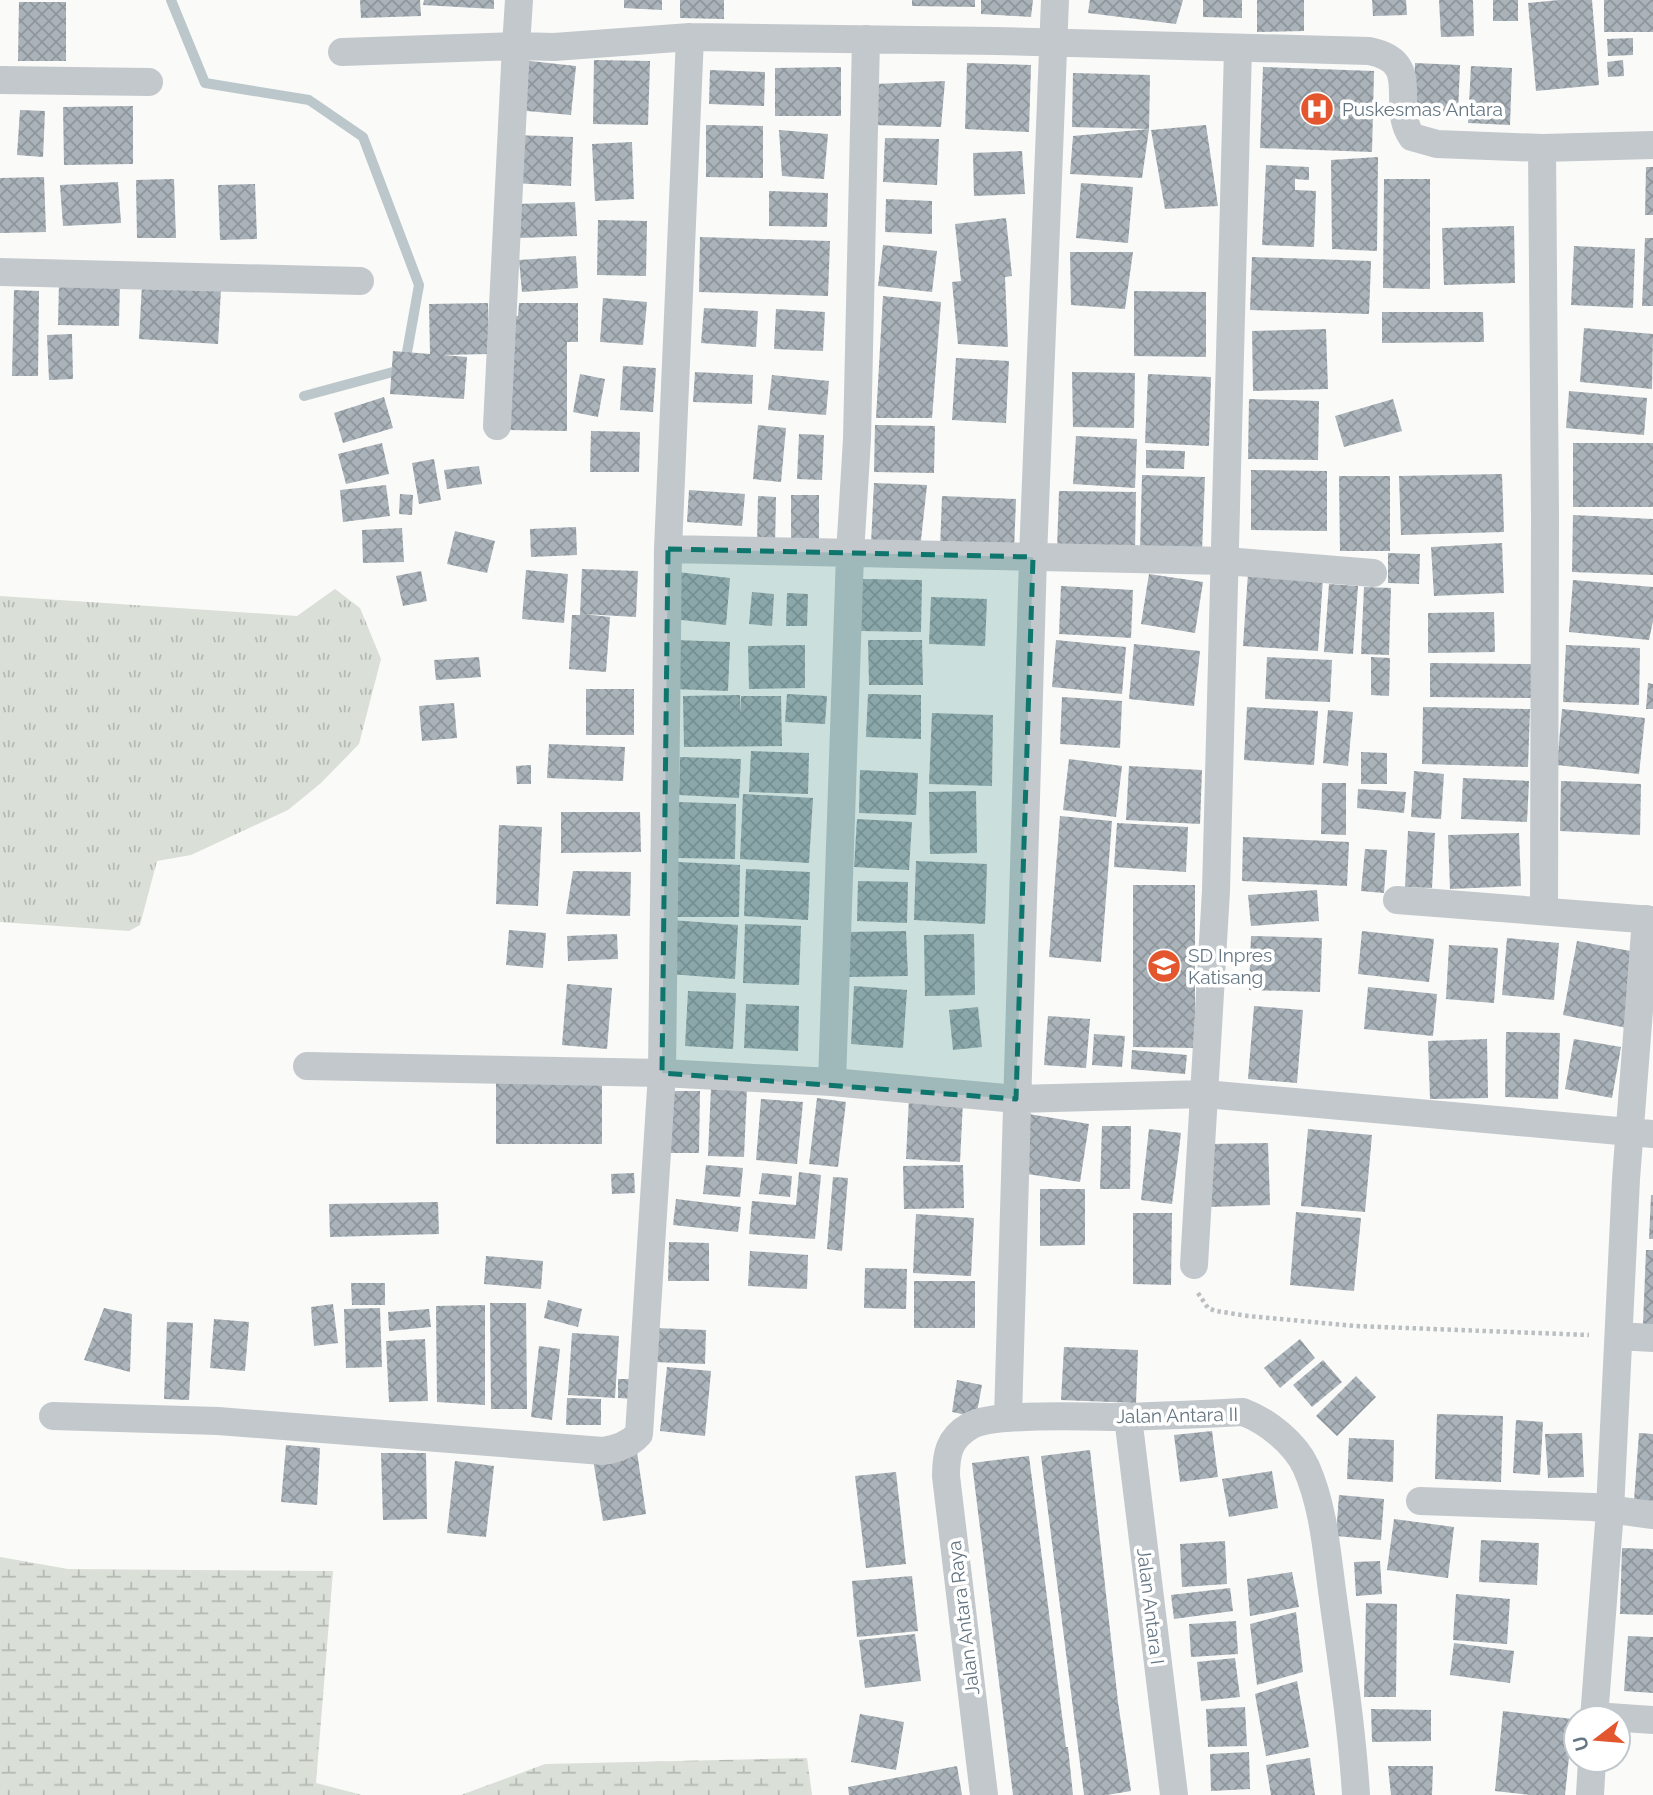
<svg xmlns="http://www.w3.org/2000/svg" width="1653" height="1795" font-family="Raleway,sans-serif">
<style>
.grass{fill:url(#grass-tufts)}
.wetland{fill:url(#wetland-marsh)}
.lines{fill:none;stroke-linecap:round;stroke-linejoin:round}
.stream{stroke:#bbc7cb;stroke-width:10}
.building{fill:url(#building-cross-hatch)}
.path{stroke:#bbbfc2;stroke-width:4.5;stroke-dasharray:3.5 3.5;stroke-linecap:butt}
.minor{stroke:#c3c8cc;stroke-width:28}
.marked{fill:#0f766e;fill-opacity:0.2;stroke:#0f766e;stroke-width:5;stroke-dasharray:14 9;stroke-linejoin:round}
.labels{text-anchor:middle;stroke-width:7;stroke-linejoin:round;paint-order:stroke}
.poi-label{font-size:19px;fill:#657683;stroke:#fff;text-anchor:start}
.street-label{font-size:19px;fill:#657683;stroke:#fff}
</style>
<defs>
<pattern id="grass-tufts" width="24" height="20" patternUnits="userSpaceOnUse" patternTransform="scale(1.75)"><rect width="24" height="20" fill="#dadfd7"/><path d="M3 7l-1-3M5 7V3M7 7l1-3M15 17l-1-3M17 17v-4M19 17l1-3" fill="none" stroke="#b4b9b4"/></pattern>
<pattern id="wetland-marsh" width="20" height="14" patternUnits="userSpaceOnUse" patternTransform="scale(1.75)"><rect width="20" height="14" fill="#dadfd7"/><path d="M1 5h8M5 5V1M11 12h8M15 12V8" fill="none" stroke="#b4b9b4"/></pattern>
<pattern id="building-cross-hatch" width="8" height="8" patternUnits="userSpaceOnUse" patternTransform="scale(1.75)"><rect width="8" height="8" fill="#aab3b9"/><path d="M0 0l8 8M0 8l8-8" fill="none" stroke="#8e969c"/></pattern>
</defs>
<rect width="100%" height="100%" fill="#fafaf8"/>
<path class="grass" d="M335,589L360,608L381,659L359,744L321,783L288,810L191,855L157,861L140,925L129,931L0,922V596L297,616Z"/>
<path class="wetland" d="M0,1557L68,1569L333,1571L316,1783L362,1795H0Z
M807,1758L812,1795H461L545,1764Z"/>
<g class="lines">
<path class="stream" d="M171,0L205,83L309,100L363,137L419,285L404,369L304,396"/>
</g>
<path class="building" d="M360,0H420L421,16L361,18Z
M424,0H494V9L423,5Z
M624,0H662V10L624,8Z
M680,0H724V19L680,18Z
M912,0H975V7L912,6Z
M981,0H1033L1031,17L981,14Z
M1090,0H1183L1176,24L1088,13Z
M1203,0H1242V18L1203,17Z
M1257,0H1304V31L1257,32Z
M1372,0H1406L1407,15L1373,16Z
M1439,0H1473L1474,36L1441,37Z
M1493,0H1518V21H1493Z
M1559,0H1592L1599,85L1536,91L1528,3Z
M1604,0H1653V32H1604Z
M19,2H66V61H18Z
M1633,38V55L1608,56L1607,39Z
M521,60L576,66L571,115L516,110Z
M594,60L650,61L648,125L593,124Z
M1623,60L1624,76L1608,77L1607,62Z
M967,63L1031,65L1029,132L965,129Z
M1415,63L1460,65L1458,114L1413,112Z
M1471,66L1512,68L1510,125L1468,123Z
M841,67V116H775V68Z
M1263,67L1374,71L1372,152L1260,148Z
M710,70L765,72L764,106L709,104Z
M1073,73L1150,75L1149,129L1142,178L1070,174L1073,136L1149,129L1072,127Z
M945,81L941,127L872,125L875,84Z
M133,106V164L64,165L63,107Z
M20,110L45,111L43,157L17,155Z
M706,125L763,126V178L706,177Z
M1206,125L1218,206L1165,209L1151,130Z
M779,130L828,134L824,179L782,176Z
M514,135L573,137L571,186L512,183Z
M885,138L939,139L937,185L883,182Z
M632,142L634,199L595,201L592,144Z
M1022,151L1025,194L974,196L973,153Z
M1378,157L1377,251L1332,249L1331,160Z
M1266,165L1309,167V180L1295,179V190L1316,191L1314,247L1262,245Z
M1646,167H1653V215H1645Z
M44,177L46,232L0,233V178Z
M174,179L176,238H137L136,180Z
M1384,179H1430V289L1383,288Z
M118,182L121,223L63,226L60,185Z
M1081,183L1133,187L1128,243L1076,238Z
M255,184L257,239L220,240L218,185Z
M769,191L828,193L827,227L769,226Z
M886,199L932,201V234L885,232Z
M575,202L577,236L519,238L518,204Z
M1006,218L1012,276L1005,277L1008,347L958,344L952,282L961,281L955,224Z
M598,220L647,221L646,276L597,275Z
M1514,226L1515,283L1444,285L1442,228Z
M700,237L830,241L828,296L699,292Z
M1645,238H1653V306H1642Z
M883,245L937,251L932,292L878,286Z
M1574,246L1635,249L1633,308L1571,305Z
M1070,252H1133L1125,309L1071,305Z
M576,256L578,288L522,292L519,260Z
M1252,257L1371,261L1369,314L1250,310Z
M59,283L120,284L119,326L58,325Z
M142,284L221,289L218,344L139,339Z
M14,290L39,291L38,376H12Z
M1134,291L1206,292V357L1134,356Z
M883,296L941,302L932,418H876Z
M603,298L647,302L643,345L600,342Z
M488,303L489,354L443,355L467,357L464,399L390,394L393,351L430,354L429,304Z
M519,303H578V342H567V431L506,430L507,316H518Z
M704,308L758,311L756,347L701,343Z
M776,309L825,312L823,351L774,349Z
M1382,312H1483L1484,342L1382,343Z
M1584,328L1653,334L1652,389L1580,382Z
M1326,329L1328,389L1253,391L1252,331Z
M72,334L73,379L49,380L47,335Z
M956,358L1009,361L1006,423L952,420Z
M623,366L656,368L653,412L620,410Z
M695,372L753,375L752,404L693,402Z
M1072,372L1135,373L1134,428L1073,427Z
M580,374L605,379L598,417L573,412Z
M1148,374L1211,377L1209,446L1145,443Z
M772,375L829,381L826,415L768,410Z
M1569,391L1647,398L1644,435L1566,428Z
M384,397L393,428L343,443L334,413Z
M1249,399L1319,401L1318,460L1248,459Z
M1393,399L1402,431L1344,447L1335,416Z
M758,425L786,428L781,482L753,479Z
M875,425L935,426L934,473L874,472Z
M591,431L640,432L639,472H590Z
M799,434L824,435L822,480L797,479Z
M1076,436L1137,439L1135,488L1073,484Z
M382,443L389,474L346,484L338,454Z
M1573,443H1653V507H1573Z
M1146,450L1185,451L1184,469L1146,468Z
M434,459L441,500L419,504L412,463Z
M479,466L482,484L447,489L444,470Z
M1251,470L1327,471V531L1251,530Z
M1502,474L1504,532L1401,535L1399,476Z
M1142,475L1205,477L1202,551L1140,548Z
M1339,476H1390V551H1340Z
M874,483L927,485L920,549L871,543Z
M386,485L390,516L343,522L340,490Z
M689,490L745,494L742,526L687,522Z
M1059,491L1136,492L1135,551L1057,549Z
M400,494L413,495L412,515L399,514Z
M791,495H819V543H791Z
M758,496L776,497L775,546L757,545Z
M942,496L1016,499L1014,552L940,549Z
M1573,515L1653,519V575L1572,572Z
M576,527L577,555L531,557L530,529Z
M402,528L404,562L363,563L362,530Z
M455,531L495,541L487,573L447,564Z
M1502,543L1504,593L1434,596L1431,547Z
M1388,553L1420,554L1419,584L1388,583Z
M582,569L638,571L636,617L583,614L610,617L606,672L569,669L572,615H580Z
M526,570L568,574L564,623L522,619Z
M421,571L427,601L403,606L396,576Z
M677,572L730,578L726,625L673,619Z
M1248,573L1323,578L1318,651L1243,646Z
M1149,574L1203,582L1195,633L1141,624Z
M862,579L922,580L921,632L861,631Z
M1573,580L1653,587V621L1649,640L1569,632Z
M1329,584L1358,586L1353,654L1324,652Z
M1061,586L1133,590L1131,638L1059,634Z
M1364,587L1391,588L1389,655L1361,654Z
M752,592L774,594L772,626L749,624Z
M787,593L808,594L807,626H786Z
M931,597L987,599L985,646L929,644Z
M1494,612L1495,652L1428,653V613Z
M675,640L730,642L728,691L673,689Z
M868,640H922L923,685H869Z
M1056,640L1126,647L1122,694L1052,687Z
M1134,644L1200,651L1194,706L1129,699Z
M805,645V688L749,689L748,646Z
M1566,645L1640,648L1639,705L1563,702Z
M479,657L481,677L436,680L434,660Z
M1267,657L1332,660L1330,702L1265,699Z
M1371,657L1390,658L1389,696L1371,695Z
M1430,663L1532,664V698L1430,697Z
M1648,683L1653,684V709H1646Z
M586,689H634V735H586Z
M787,694L827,696L825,724L785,722Z
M868,694L921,695V739L866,737Z
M740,695V714L741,696H781L782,746L684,747L683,696Z
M1062,697L1122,701L1120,748L1060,744Z
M454,703L457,738L422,741L419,706Z
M1247,707L1318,711L1314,765L1244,760Z
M1423,707L1530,709L1528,767L1422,764Z
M1562,709L1645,718L1639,774L1557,765Z
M1328,710L1353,712L1348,766L1323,763Z
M932,713L993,715L992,786L929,784Z
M549,744L625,747L623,781L547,778Z
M751,751L809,753L808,794L749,792Z
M1361,752L1387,753V784H1361Z
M680,757L741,759L739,798L679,795Z
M1069,759L1122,766L1116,817L1063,810Z
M531,765V784H517L516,766Z
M1129,766L1202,770L1200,824L1126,820Z
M860,770L918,773L916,815L859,813Z
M1414,771L1444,774L1441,819L1411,817Z
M1463,778L1529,781L1527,822L1461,819Z
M1561,781L1641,784L1640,835L1560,831Z
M1322,783H1346V835L1321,834Z
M1358,789L1406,792L1404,813L1357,808Z
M976,791L977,853L930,854L929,792Z
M743,794L813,798L809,863L740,859Z
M678,802L736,804L735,859L677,858Z
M561,812H640L641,852L561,853Z
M1060,816L1112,821L1101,962L1049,957Z
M857,819L912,822L909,870L854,867Z
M1117,823L1188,827L1186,872L1114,867Z
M499,825L542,827L538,906L496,904Z
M1408,831L1435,833L1432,888L1405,887Z
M1519,833L1521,886L1450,889L1448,835Z
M1243,837L1349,842L1347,886L1242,881Z
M1365,849L1387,850L1384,893L1361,891Z
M916,861L987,864L985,924L914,920Z
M678,862L740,865L739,917H677Z
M746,869L810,872L808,920L744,916Z
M573,871L631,872L630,916L566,914Z
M858,881L908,882L907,923L857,921Z
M1133,885H1195V1048L1133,1047Z
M1317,890L1319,921L1251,926L1248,895Z
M671,920L738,925L735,979L669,974Z
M745,924L801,926L799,985L743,983Z
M509,930L546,933L543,968L506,965Z
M906,931L908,976L849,977L848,932Z
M1362,931L1434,939L1429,982L1358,974Z
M617,934L618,959L568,961L567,936Z
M974,934L975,995L925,996L924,935Z
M1251,936L1322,938L1320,992L1249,990Z
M1507,938L1559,943L1554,1000L1502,995Z
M1577,941L1641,953L1627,1028L1563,1015Z
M1449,945L1498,948L1494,1003L1446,999Z
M567,984L612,988L607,1049L562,1045Z
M854,986L907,990L903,1048L851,1044Z
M1368,987L1437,994L1433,1036L1364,1029Z
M688,991L736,993L733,1049L685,1046Z
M746,1004L799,1006L798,1051L744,1048Z
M1254,1006L1303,1010L1297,1083L1248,1079Z
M978,1007L982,1047L953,1050L949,1010Z
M1048,1016L1090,1019L1086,1068L1044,1065Z
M1506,1032L1560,1033L1558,1099L1505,1097Z
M1094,1034L1125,1036L1122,1067L1092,1065Z
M1487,1039L1488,1098L1430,1099L1428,1041Z
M1574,1039L1621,1047L1612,1098L1565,1089Z
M1132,1050L1187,1055L1185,1074L1131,1069Z
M496,1076H602V1144H496Z
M711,1087L747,1088L744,1157L708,1156Z
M672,1091H700L699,1153H670Z
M817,1098L846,1102L838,1167L809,1164Z
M909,1098L963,1101L960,1162L906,1159Z
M761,1099L803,1102L797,1164L756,1160Z
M1029,1114L1089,1124L1080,1182L1021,1173Z
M1102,1126H1131L1130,1189H1100Z
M1149,1129L1181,1133L1172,1204L1141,1200Z
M1308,1129L1372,1135L1365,1212L1301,1206Z
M1268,1143L1270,1205L1210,1207L1208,1144Z
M706,1165L743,1168L740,1197L703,1194Z
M963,1165L964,1208L904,1209L903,1166Z
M799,1172L821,1175L815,1239L749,1234L752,1201L796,1205Z
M634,1173L635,1193L612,1194L611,1174Z
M762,1173L792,1176L790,1197L759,1194Z
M833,1177L848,1178L842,1251L827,1249Z
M1040,1189H1085V1245L1040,1246Z
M1651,1195H1653V1239H1649Z
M676,1199L741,1207L738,1232L673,1225Z
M438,1202L439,1234L330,1237L329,1204Z
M1296,1212L1361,1218L1354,1291L1290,1285Z
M1133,1213H1172L1171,1285L1133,1284Z
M916,1214L974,1218L971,1276L913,1273Z
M669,1242L709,1243V1281H668Z
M1646,1250H1653V1324H1643Z
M750,1251L808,1255L807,1289L748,1286Z
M486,1256L543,1261L541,1289L484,1284Z
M865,1268L907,1269L906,1309L864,1308Z
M914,1281H975V1328H914Z
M351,1283H385V1305H352Z
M548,1300L582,1309L578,1327L544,1318Z
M490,1303H526L527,1409H491Z
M333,1304L338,1343L314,1346L311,1307Z
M485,1305V1405L437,1402L436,1306Z
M104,1308L132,1314L130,1372L84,1360Z
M380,1308L382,1367L346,1368L344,1309Z
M429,1309L431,1327L389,1331L388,1312Z
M214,1319L249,1322L245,1371L210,1368Z
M167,1322L193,1323L189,1400L164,1399Z
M655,1328L706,1330L705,1364L654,1362Z
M572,1333L619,1336L615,1398L568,1395Z
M425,1339L428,1401L389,1402L386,1341Z
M1300,1339L1315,1358L1280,1388L1264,1368Z
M539,1346L560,1349L552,1420L531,1417Z
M1064,1347L1138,1350L1136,1403L1061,1400Z
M1323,1360L1342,1382L1312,1407L1293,1385Z
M667,1367L711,1371L705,1436L660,1431Z
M1356,1376L1376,1397L1337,1436L1316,1416Z
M618,1379H635L634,1399L618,1398Z
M957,1380L982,1385L976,1417L952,1412Z
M567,1398L601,1399V1425H566Z
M1437,1414L1503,1416L1501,1482L1435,1479Z
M1516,1420L1543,1422L1540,1475L1513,1473Z
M1212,1431L1218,1477L1180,1482L1174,1435Z
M1582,1433L1584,1477L1548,1478L1545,1434Z
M1639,1433L1653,1434V1501L1634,1500Z
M1349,1438L1394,1440L1393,1482L1347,1479Z
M286,1445L320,1448L317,1505L281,1502Z
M1090,1450L1118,1702L1131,1791L1107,1795H1084L1041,1456Z
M637,1452L646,1514L603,1521L593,1459Z
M381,1453H426L427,1519L383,1520Z
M1029,1456L1066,1747H1068L1073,1795H1013L972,1463Z
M455,1461L494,1466L486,1537L447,1533Z
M1272,1471L1278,1508L1229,1517L1222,1479Z
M896,1472L906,1564L866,1568L855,1476Z
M1339,1495L1384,1499L1381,1540L1336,1536Z
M1394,1519L1454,1527L1448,1578L1387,1570Z
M1481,1540L1539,1543L1537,1585L1479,1582Z
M1225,1541L1227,1584L1182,1587L1180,1544Z
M1622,1548L1653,1549V1615L1620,1614Z
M1380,1561L1382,1594L1356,1596L1354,1562Z
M1292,1572L1299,1607L1250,1616L1247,1579Z
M912,1576L918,1631L857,1637L852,1581Z
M1230,1588L1233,1611L1174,1619L1171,1595Z
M1456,1594L1510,1599L1507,1644L1453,1640Z
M1366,1603L1397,1604L1396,1697H1364Z
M1296,1612L1303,1672L1257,1685L1250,1624Z
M1236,1621L1238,1654L1191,1657L1189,1624Z
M915,1634L921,1681L865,1688L859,1640Z
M1628,1636L1653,1637V1693L1624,1691Z
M1454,1643L1514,1651L1510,1683L1450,1675Z
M1235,1658L1240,1697L1201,1701L1197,1662Z
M1297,1681L1309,1747L1266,1756L1255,1694Z
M1245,1707L1247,1746L1208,1747L1206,1709Z
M1371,1709L1431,1710V1741L1372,1742Z
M1503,1711L1573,1719L1565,1795H1531L1495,1791Z
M860,1714L904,1722L896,1770L851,1762Z
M1249,1752L1250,1789L1211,1791L1210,1754Z
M1310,1758L1315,1795H1271L1266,1765Z
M957,1766L962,1795H849L848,1787Z
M1388,1766H1433L1432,1795H1391Z"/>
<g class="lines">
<path class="path" d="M1198,1293L1208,1308L1216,1311L1248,1316L1355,1326L1589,1335"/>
<path class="minor" d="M519,0L516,46L554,47L690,37L996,41L1369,51C1425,62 1389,104 1412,137L1437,144L1542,148L1653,145
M690,37L668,549L1226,561L1373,573
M342,52L516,46L497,426
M0,80L149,82
M1542,148L1545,516L1544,910
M0,272L360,281
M1397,900L1653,920
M307,1066L662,1073L668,549
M832,1082L850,554L857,439L866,39
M1194,1265L1216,891L1238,48
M1619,1336L1653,1338
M53,1416L218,1421L603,1451C617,1449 629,1445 639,1434L662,1073L832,1082L1016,1099L1205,1094L1653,1134
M1128,1417L1174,1795
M1008,1418L1033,557L1055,0
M1420,1501L1593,1507L1653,1515
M1594,1716L1653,1720
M1594,1718L1610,1510L1626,1179L1646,919
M984,1795L946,1476C946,1454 949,1438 970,1426C993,1412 1092,1417 1124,1417C1164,1416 1203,1414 1243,1412C1267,1421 1295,1443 1306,1467C1324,1507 1327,1555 1333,1598C1342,1664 1352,1729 1356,1795
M1590,1795L1592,1760"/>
</g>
<path class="marked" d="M668,549L1033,557L1016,1099L662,1073Z"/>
<defs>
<g id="hospital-disc" transform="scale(1.75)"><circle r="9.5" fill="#e4572e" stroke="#fff"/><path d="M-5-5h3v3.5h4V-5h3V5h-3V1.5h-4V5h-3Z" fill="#fff"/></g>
<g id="school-disc" transform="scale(1.75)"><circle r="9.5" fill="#e4572e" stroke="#fff"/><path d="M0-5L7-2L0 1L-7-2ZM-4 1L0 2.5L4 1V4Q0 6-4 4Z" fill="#fff"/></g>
</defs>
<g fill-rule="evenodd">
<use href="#hospital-disc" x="1317" y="109"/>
<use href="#school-disc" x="1164" y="966"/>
</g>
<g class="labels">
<g class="poi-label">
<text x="1342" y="116">Puskesmas Antara</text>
<text x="1188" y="962">SD Inpres<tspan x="1188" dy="22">Katisang</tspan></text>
</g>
<g class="street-label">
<text transform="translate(1177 1415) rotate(-1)" y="7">Jalan Antara II</text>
<text transform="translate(1151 1606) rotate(83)" y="7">Jalan Antara I</text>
<text transform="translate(963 1618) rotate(-97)" y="7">Jalan Antara Raya</text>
</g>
</g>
<g transform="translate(1597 1739) rotate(254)"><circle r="33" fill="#ffffff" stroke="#c1c8cd" stroke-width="2"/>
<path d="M0-5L12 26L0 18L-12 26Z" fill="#e4572e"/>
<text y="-10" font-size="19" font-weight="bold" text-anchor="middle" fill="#657683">U</text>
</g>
</svg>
